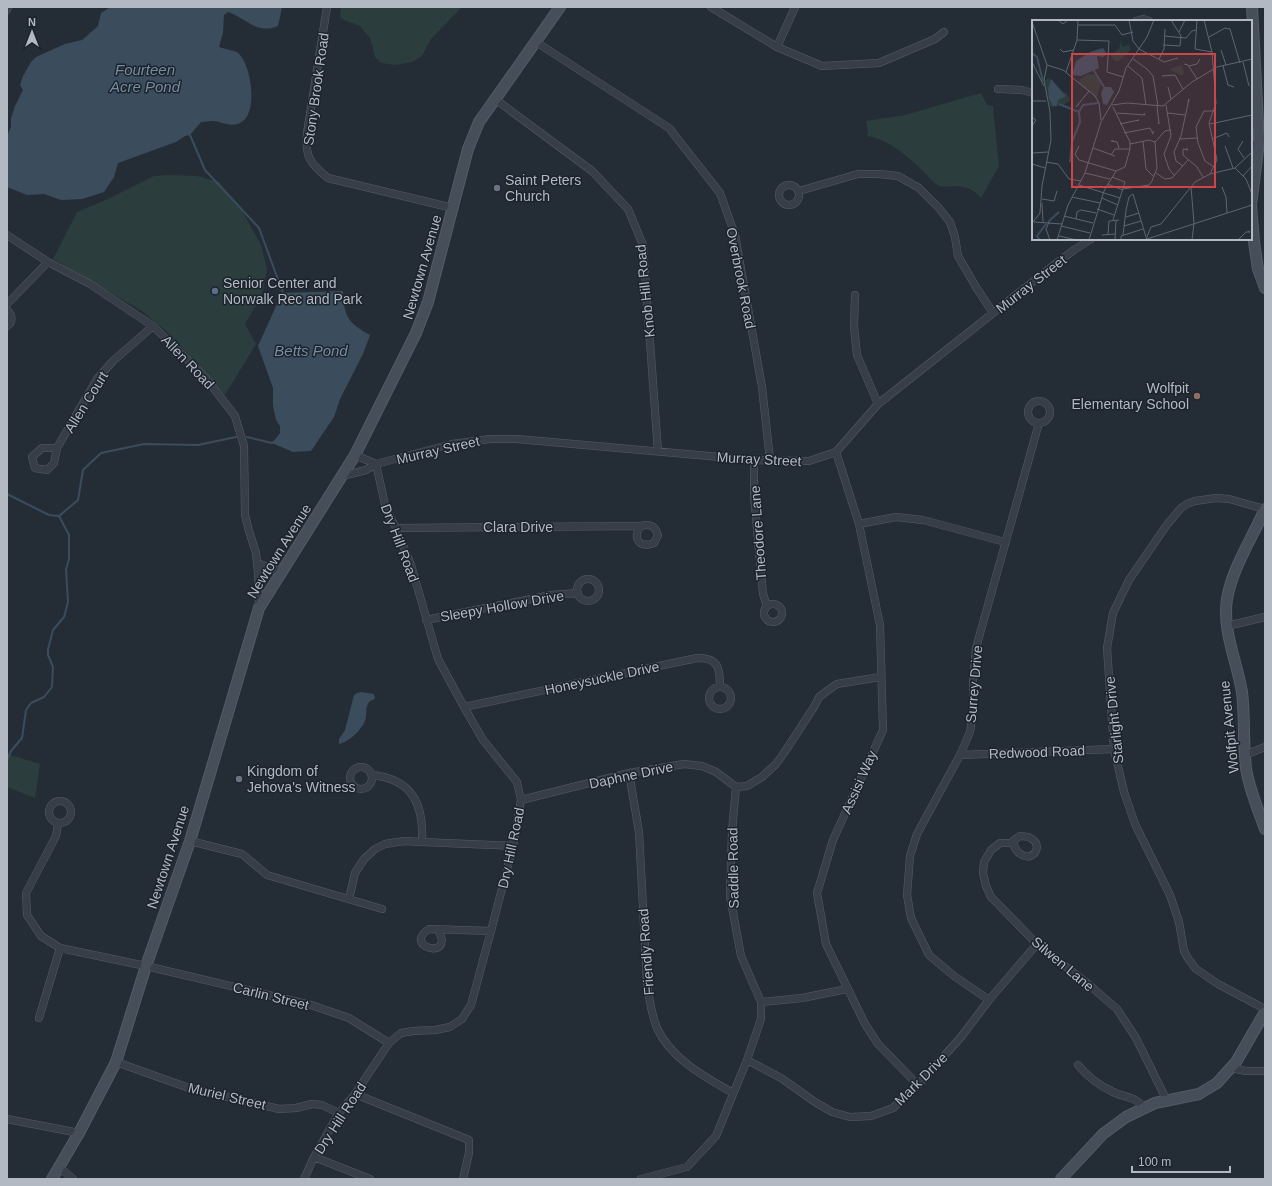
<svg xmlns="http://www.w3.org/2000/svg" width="1272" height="1186" font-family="Helvetica,sans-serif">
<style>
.green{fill:#2b3d3c}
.water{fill:#3b4c5d}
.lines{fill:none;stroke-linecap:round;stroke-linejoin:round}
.stream{stroke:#3b4c5d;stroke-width:2}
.street-casing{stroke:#555c65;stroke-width:8}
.secondary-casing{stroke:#555c65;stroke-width:12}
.street{stroke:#373e47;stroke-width:7}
.secondary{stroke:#454e59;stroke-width:10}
.worship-dot{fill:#6b7280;stroke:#1c232c;stroke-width:1.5}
.service-dot{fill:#5c6f8a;stroke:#1c232c;stroke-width:1.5}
.education-dot{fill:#8d6e63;stroke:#1c232c;stroke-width:1.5}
.labels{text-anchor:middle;stroke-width:3;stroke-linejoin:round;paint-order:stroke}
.street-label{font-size:14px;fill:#b2b9c3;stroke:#1c232c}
.poi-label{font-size:14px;fill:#b2b9c3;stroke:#1c232c;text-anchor:start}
.water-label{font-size:15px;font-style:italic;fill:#768ca3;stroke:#1c232c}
.inset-river{fill:none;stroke:#3b4c5d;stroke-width:2}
.inset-road{fill:none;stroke:#5d656e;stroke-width:1}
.view{fill:#cf4547;fill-opacity:0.15;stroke:#cf4547;stroke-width:2}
.inset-edge{fill:none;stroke:#b2b9c3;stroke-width:2}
</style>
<rect width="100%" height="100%" fill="#242d36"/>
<path class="green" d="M341,7H462L431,39L422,56L412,62L395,65L381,63L375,57L370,38L360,26L344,20L340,17Z
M981,93L987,105L993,106L999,166L981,198C973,188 964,186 952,186C948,187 943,187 939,186C932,182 927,175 921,169C906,155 888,139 867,136L868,132L866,121L905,115Z
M168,175L197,176L219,182L239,205L261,245L267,269L262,295L245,324L256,344L225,395L188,354L167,332L142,311L53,259L77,212L108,199L154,176Z
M7,754L40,764L35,798L7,787Z"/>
<path class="water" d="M110,7H282L278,26C257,35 246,18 228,12L224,15L223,33L219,47C224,49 232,50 237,52C251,62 258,110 243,121C233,129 224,122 213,121C209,121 205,122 201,122L190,135L185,136L176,142L118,163L114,177L104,192L82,199L61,200L44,194L27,195L7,187V136L11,127V118L15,106L23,90L20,85L23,76L31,62L36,57L65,44L82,40L98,26L101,13Z
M343,291C344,316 347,322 370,335L363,354L340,399L334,417L311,451L293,452L272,443L280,433V426L276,420L273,406V388L258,346L282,293Z
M361,692L374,694L375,699C363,702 368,713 365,721C361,730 349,742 339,744V739L345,730L354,695L357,693Z"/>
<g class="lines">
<path class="stream" d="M190,135L205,170L259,228L283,293
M247,437L272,443L274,442
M7,494L49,515L59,516
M59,516L78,500L83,470L101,453L144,444L198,445L236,437
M7,760L11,751L22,738L26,710L31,703L44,697L52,687L53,667L48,655V649L53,630L64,617L68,602L66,569L69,559V535L59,516"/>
<g class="street-casing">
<path id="street" d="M327,7L307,133C305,156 309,163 328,178L453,208
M711,7L777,47L822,66L879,63L935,39L944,32
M7,10L8,7
M1136,21L1143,19L1149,21
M536,42L669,128L720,193L735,235L762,387L770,460
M777,47L795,7
M998,89L1022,90L1033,93
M495,99L592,171L628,209L643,245L658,452
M1251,147L1265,138
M779 195a10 10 0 1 1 20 0a10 10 0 1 1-20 0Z
M799,191L858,174H879L898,176L919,188L938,207L950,222L955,237L958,256L976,287L993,313
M7,235L48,262L90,284L153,326L205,377L235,416L244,446L245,515L249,531L256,553L258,572L259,608
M855,295L854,327L857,355L878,404
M7,304L48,262
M7,310C13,315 13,322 7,326
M1028 412a11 11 0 1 1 22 0a11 11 0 1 1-22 0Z
M57,448L54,463L47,470L35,468L32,457L42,448H57L97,379L113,361L153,326
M836,452L859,524L880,625L883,730L833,840L817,893L826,944L865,1024L878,1044L918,1085
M355,455L376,464L452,444L490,439H517L754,460L809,461L836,452L878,404L1054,265L1074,250L1091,239
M754,460V496L763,594L767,606
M1265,509L1229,499L1216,498L1195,501L1187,504L1181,508L1166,526L1129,580L1113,613L1107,648L1114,749L1124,792L1135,824L1170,895L1179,922L1184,951L1189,960L1196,969L1218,984L1265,1009
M859,524L896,517L923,520L1005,542
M396,528L641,526C650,523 655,526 658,535L654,543C640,549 631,538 641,526
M257,563L282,572
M577 590a11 11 0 1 1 22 0a11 11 0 1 1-22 0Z
M764 613a9 9 0 1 1 18 0a9 9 0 1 1-18 0Z
M426,620L551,595L578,593
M1227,626L1265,617
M709 698a11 11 0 1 1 22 0a11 11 0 1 1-22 0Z
M464,707L697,658C719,658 720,668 720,687
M960,755L1114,749
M1245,755L1265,747
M350 778a11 11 0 1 1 22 0a11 11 0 1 1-22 0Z
M629,773L639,832L647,983C649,998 651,1013 657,1028C671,1059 705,1077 733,1093
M372,775C412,779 424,804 422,842
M736,787L747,786L762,777L776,764L784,753L814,707L819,697L827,691L837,684L880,677
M521,800L629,773L684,764L702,766L716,772L736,787
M49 812a11 11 0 1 1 22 0a11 11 0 1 1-22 0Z
M58,824L56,836L26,893L27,915L41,936L60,948L146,966L311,1005L349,1018L389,1043
M1020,836C1049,836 1035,868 1018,852C1014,848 1013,845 1014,840Z
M190,841L242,854L267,875L382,909
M1013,843H1000L991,850L984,862L983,873L986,886L991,897L1037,944L1088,984L1117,1009L1136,1038L1167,1101
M349,899L355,873L364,859L375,849L385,844L404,841L422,842L513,846
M438,930C456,961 401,947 429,929L491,931
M989,1000L954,976L929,955L911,918L907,895L910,856L917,834L960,755L970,732L973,713V681L976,648L1039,423
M761,1002L802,998L847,989
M39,1018L60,948
M747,1060L781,1078L815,1102L832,1112L850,1117L871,1116L893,1108L918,1085L961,1037L989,1000L1037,944
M116,1062L189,1088L279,1109L296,1108L312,1104L322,1105L339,1113
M1078,1065C1087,1076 1100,1086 1113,1092C1126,1098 1135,1096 1144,1108
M1231,1068L1246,1071H1265
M355,1094L469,1140V1153L463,1179
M7,1119L79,1133
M314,1157L370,1179
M59,1167L73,1179
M304,1179L314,1157L339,1113L355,1094L389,1043L401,1033L413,1031L435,1030L450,1027L462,1019L471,1005L491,931L513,846L521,800L517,782L483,740L464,707L438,659L411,565L396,528L386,509L376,464L366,470L342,476
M641,1179L687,1167L716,1136L747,1060L761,1019V1002L741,956L730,896L732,831L736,787"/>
</g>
<g class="secondary-casing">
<path id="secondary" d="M1252,7L1259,142L1251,205L1254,242L1258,269L1265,288
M1265,509C1252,538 1232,569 1227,599C1222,630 1237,662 1242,692C1245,717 1243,743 1246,768C1249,789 1258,809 1265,829
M52,1179L79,1133L116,1062L146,966L190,841L259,608L355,455L416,333L428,302L468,149L479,122L560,7
M1061,1179L1103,1134L1126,1117L1155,1103L1199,1094L1217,1083L1236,1062L1265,1012"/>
</g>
<use href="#street" class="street"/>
<use href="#secondary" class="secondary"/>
</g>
<g class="worship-dot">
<circle cx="497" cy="188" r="4"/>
<circle cx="239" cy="779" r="4"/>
</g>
<circle class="service-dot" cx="215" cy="291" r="4"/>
<circle class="education-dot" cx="1197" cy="396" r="4"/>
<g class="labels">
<g class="street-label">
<text transform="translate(316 89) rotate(-82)" y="5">Stony Brook Road</text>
<text transform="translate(422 267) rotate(-74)" y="5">Newtown Avenue</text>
<text transform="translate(741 278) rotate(79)" y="5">Overbrook Road</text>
<text transform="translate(1031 284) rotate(-38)" y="5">Murray Street</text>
<text transform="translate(645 291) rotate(-96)" y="5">Knob Hill Road</text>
<text transform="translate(188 362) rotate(46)" y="5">Allen Road</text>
<text transform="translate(86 402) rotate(-58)" y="5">Allen Court</text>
<text transform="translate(438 450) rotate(-13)" y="5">Murray Street</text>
<text transform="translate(759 459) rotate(3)" y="5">Murray Street</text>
<text x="518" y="532">Clara Drive</text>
<text transform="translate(758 533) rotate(-94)" y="5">Theodore Lane</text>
<text transform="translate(400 543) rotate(69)" y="5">Dry Hill Road</text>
<text transform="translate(279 551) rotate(-58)" y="5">Newtown Avenue</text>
<text transform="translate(502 606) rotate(-10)" y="5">Sleepy Hollow Drive</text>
<text transform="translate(602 678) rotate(-12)" y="5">Honeysuckle Drive</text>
<text transform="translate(974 684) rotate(-85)" y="5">Surrey Drive</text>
<text transform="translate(1114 720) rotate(-96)" y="5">Starlight Drive</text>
<text transform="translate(1229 727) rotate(-96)" y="5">Wolfpit Avenue</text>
<text transform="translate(1037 752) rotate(-2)" y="5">Redwood Road</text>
<text transform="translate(631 775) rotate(-12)" y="5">Daphne Drive</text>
<text transform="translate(859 782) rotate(-66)" y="5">Assisi Way</text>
<text transform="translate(511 848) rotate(-78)" y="5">Dry Hill Road</text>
<text transform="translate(168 857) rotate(-72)" y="5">Newtown Avenue</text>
<text transform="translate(733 868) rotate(-91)" y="5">Saddle Road</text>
<text transform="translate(646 952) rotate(-94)" y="5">Friendly Road</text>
<text transform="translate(1063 964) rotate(40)" y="5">Silwen Lane</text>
<text transform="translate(271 996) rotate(14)" y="5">Carlin Street</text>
<text transform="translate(921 1079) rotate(-45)" y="5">Mark Drive</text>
<text transform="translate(227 1096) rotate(13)" y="5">Muriel Street</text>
<text transform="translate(340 1118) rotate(-57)" y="5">Dry Hill Road</text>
</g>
<g class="poi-label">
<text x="505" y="185">Saint Peters<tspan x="505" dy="16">Church</tspan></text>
<text x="223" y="288">Senior Center and<tspan x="223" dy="16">Norwalk Rec and Park</tspan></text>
<text x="1189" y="393" text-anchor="end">Wolfpit<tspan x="1189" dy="16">Elementary School</tspan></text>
<text x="247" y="776">Kingdom of<tspan x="247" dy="16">Jehova's Witness</tspan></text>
</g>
<g class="water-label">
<text x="145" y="75">Fourteen<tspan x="145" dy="17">Acre Pond</tspan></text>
<text x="311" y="356">Betts Pond</text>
</g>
</g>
<g transform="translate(1032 20)">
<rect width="220" height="220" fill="#242d36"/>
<path d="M89,20L90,27L96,25L99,29L87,41H83L78,35L87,29ZM150,45L152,53L150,56L137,49ZM57,54L65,55L69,62L65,78L46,63L49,58ZM17,58L26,69L32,73L34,72L38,80L32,85L18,87L13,60Z" fill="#2b3d3c"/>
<path d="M71,28L75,34L71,37L65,36L67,48L49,56L40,55L44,41L58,32ZM19,59L34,76L26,80L25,86H21L17,79L16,69ZM72,67H79L82,72L75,85L71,84L69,73Z" fill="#3b4c5d"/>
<path class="inset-river" d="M0,33L5,37L11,61M61,49L72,67M27,84L47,92M38,142L40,122L48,102L47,92L51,85L66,83M16,202L27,192M8,220L5,216L14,204"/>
<path class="inset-road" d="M26,0L31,4L36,0M97,0L101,21L107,29L132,42L146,38M165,0L163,29L180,32M0,2L15,45L12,60L18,92L19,120L10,166L8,193L1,202M46,5H83L90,15L101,12M147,12L153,0M132,16L154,18L160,11L164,10M177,17L193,8L198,9L208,43M45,20L77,21L75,52L91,57M131,25L148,26L149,16L139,0M28,29L31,32L42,30M189,30L194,45M101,39L115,49L121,56L126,86M127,39L132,29L133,9M0,42L12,66M211,42L217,66M152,44L156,45L165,59M15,45L31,50L63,76L67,83L69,100M96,46L110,58L114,85M157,46L165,44L168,39M191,46L196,65L202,67M34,52L45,20L46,0M130,56L143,55L151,69M136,67L139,79M0,81H14M47,84L44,87L57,71M80,85L95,83L131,86L160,62L185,47L220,39M134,85L139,116L132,134L137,149L143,156M125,86L127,104L126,102M182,91H172L164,107L166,123L173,141L182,147M85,93L113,95L112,93M136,93L153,95M0,97L4,100L0,106M88,104L107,100L105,101M178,104L220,95M92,113L118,108L121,114V111M148,119L165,118M180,119L195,113L197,117M82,121H79L85,122L87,128M111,121L114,149L122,157M211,121L206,129L212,138M123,122L133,111L139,110M98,124L117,120L123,122M47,126L43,134L47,140M193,126L201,148M61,128L83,136M154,128L156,130L151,129V135L165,147L171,157M0,133L16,132M79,135L83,129H98M47,140L84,151M14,142L26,144L37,159L49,161M0,144L13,148M151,146L144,141L142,132L149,116L157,79L156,82M203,148L214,159L220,174M53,153L78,159M124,153L133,159L140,158L156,140M178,154L203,148L220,132M211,156L220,146M80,157L93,162L81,200M75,164L91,170M47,165L88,178M159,167L162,203M191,168L190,167L194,177L195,193M91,169L117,165L120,161L125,148L123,122M40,177L68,183M70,178L86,185M10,179L22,181L25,171M10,183L11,202M65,189L82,195M32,196L61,203M94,197L107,193M44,199L45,192L49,190L64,193M2,202L30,204M17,202L14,209L18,220M29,206L58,213M92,206L109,201M76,214L77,201L87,200M70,215L83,214M91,215L94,190L97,177L101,174L114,217M27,216L45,220M114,219L119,207L129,204L163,162L178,154L185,140L177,103L184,83L180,32L172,0M25,220L36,185L53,153L69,102L87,71L94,48L115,17L122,0M57,220L72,171L84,151L93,147L98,129V122L81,87M83,220L84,200M89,220V216L111,209M112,220L220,185M160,220L162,203M206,220L214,212H218L216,211"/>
<path class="view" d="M40,34H183V167H40Z"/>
<rect width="220" height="220" class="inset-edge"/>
</g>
<rect width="1272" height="1186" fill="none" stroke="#b2b9c3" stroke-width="16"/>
<g transform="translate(32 32)" stroke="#1c232c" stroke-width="3" paint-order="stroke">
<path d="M0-3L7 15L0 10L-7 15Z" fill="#b2b9c3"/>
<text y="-6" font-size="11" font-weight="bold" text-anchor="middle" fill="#b2b9c3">N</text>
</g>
<path d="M1132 1166v6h98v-6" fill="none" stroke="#b2b9c3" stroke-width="2"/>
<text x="1138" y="1166" font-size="12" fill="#b2b9c3" stroke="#1c232c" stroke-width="3" paint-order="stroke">100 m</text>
</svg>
